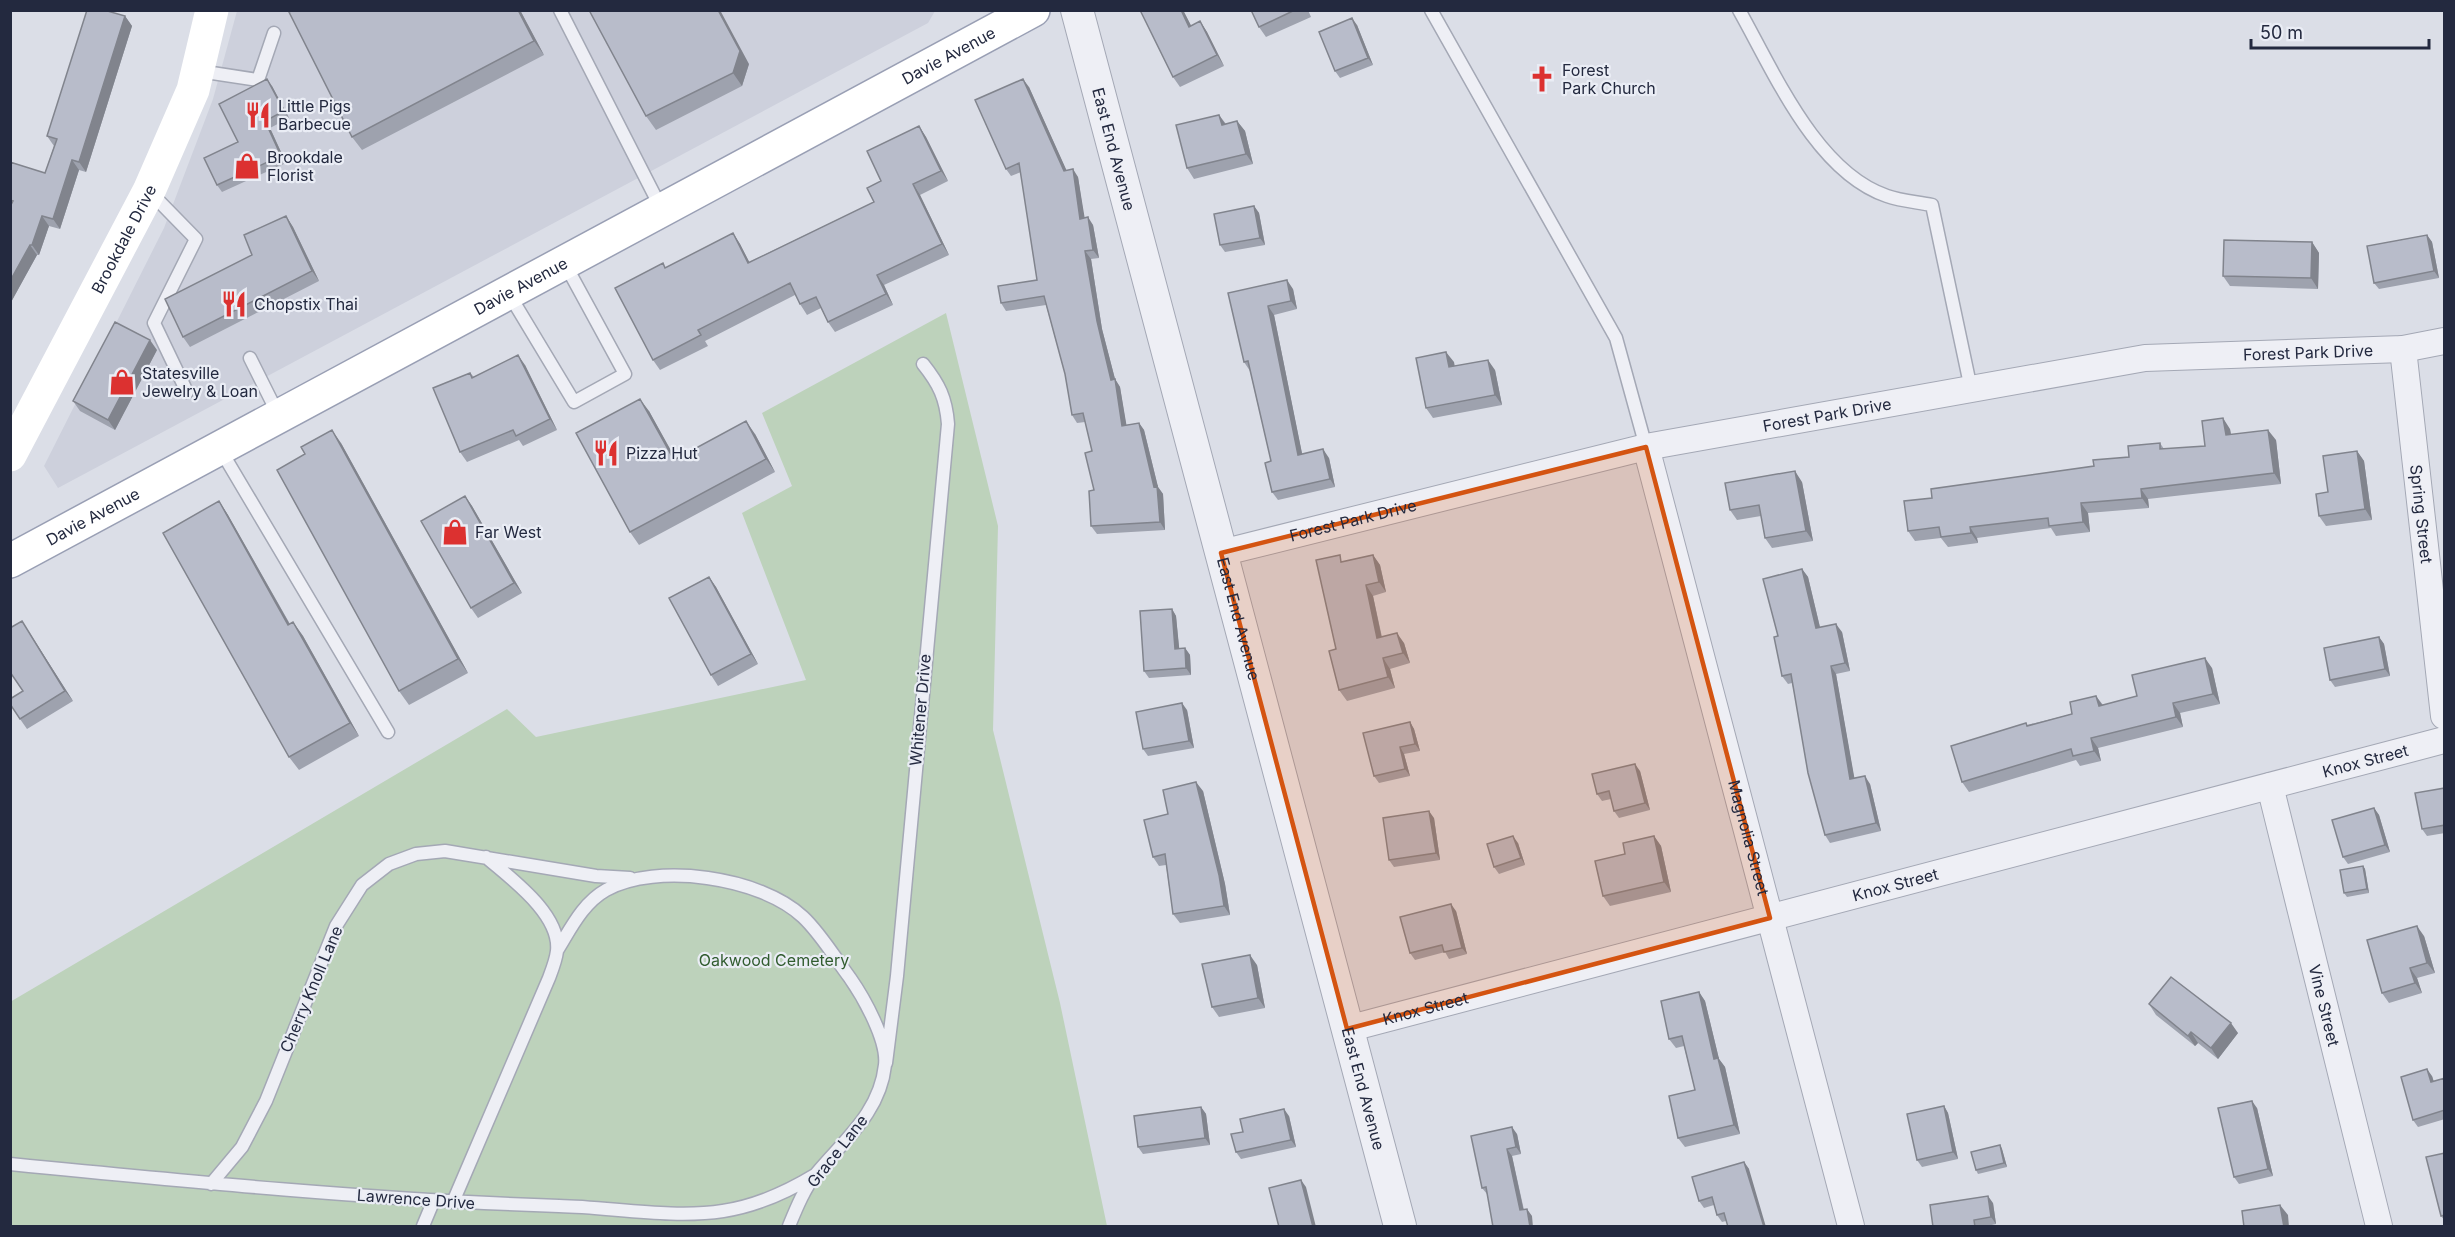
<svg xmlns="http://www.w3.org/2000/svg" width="2455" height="1237" font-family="Inter,sans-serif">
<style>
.built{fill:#cdd0dc}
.green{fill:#bdd2bb}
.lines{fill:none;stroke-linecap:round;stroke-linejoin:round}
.service-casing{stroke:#a4a8b5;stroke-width:15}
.minor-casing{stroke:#a4a8b5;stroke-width:28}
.tertiary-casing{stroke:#a4a8b5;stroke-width:34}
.primary-casing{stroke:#999fb4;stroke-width:36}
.service{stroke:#eeeff5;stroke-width:12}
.minor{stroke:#eeeff5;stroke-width:26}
.tertiary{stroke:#eeeff5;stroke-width:32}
.secondary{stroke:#fff;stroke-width:33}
.primary{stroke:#fff;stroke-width:33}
.wall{fill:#9ea2ae}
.shaded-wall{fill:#81848d}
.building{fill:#b8bcca;stroke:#81848d;stroke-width:1.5}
.marked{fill:#d45411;fill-opacity:0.2;stroke:#d45411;stroke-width:4.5;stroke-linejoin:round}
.labels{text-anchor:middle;stroke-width:4.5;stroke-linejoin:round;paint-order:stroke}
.street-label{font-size:16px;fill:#23293f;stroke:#eaedf5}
.poi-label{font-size:16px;fill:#23293f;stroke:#eaedf5;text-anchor:start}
.park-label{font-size:16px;fill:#315c2f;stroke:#eaedf5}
</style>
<rect width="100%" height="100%" fill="#dbdee7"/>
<path class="built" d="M237,11H935L928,23L58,488L44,466L164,228L213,99Z"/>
<path class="green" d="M946,313L998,526L993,730L1060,1003L1107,1226H11L10,1002L507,709L536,737L806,680L742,513L792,486L762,413Z"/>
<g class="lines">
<g class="service-casing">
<path id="service" d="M560,10L662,210
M1431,10L1616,338L1646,447
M1739,10C1774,72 1816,172 1887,196C1901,201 1917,202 1932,205L1971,389
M199,71L258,80L274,33
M150,192L196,239L154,323L187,392
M509,294L574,402L625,374L565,264
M250,358L279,416
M220,449L388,732
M558,949C571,928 583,903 606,890C656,862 761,877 803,917C821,934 835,958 850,978C864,998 888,1041 885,1065C880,1113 843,1141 816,1174C804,1189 796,1209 789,1226
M886,1063L897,976L948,424C946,398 939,384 923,364
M10,1164C193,1182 376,1200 559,1206C611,1207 672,1219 723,1211C756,1206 787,1192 815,1175
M211,1184L242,1147L266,1101L336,926L362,885L389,864L416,854L445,851L596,876L630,878
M453,1202L549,978C552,970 556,960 557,951C561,914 510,878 486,857
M423,1226L433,1202"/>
</g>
<g class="minor-casing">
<g id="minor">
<path id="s1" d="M2403,349L2444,716"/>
<path id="s2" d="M1646,447L1851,1226"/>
<path id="s3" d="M1221,553L1646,447L2145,358L2403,349L2444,341"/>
<path id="s4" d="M2270,786L2379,1226"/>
<path id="s5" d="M1347,1029L2444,740"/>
</g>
</g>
<g class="tertiary-casing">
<g id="tertiary">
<path id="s6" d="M1077,10L1400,1226"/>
</g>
</g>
<g class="primary-casing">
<g id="primary">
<path id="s8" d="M10,561L1033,10"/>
</g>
</g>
<use href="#service" class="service"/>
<use href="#minor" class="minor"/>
<use href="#tertiary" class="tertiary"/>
<path class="secondary" id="s7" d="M10,455L149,191L193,90L212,10"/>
<use href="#primary" class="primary"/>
</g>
<path class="wall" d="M293,10H520L544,55L362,150L352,137Z
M1140,10H1183L1191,26L1200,21L1207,32L1224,66L1180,87L1173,77Z
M1251,10H1308L1311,17L1266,37L1259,27Z
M125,16L132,26L86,172L79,170L60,229L49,226L39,255H37L10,304V162L45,173L54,146L47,136Z
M1357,25L1373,65L1340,78L1335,71Z
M749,64L742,86L656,130L646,116Z
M272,86L289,118L270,128L286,163L222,192L217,185L238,142Z
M1029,87L1066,170L1078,177L1084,218L1093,225L1099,258L1091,259L1102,329L1115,379L1120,387L1126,425L1139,423L1144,430L1158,487L1163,494L1165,530L1097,534L1091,526L1094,490L1092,451L1085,422L1077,423L1072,415L1065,374L1046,305L1006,311L1001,303L1037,280L1021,172L1011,176L1006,169Z
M1219,115L1226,124L1237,121L1245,131L1253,164L1194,179L1187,168Z
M919,126L926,137L948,181L920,195L949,255L884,285L893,305L835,332L828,322L821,308L807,315L800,304L795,295L705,341L708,346L660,370L653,360L666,268L733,233L740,244L749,262L874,202L881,181Z
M1254,206L1259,213L1265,245L1225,252L1220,245Z
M286,216L293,227L319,281L190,347L183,337Z
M2427,235L2432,242L2439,278L2379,289L2374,283Z
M2312,242L2319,253L2318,289L2230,286L2223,276Z
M1293,289L1297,309L1274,315L1302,454L1329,458L1335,487L1278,500L1272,492L1271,461L1250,371L1244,362L1228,293Z
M157,350L115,430L80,411L73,401Z
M1454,362V366L1495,370L1502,405L1433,418L1426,408Z
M525,365L557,430L523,446L519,440L467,462L460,452L470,373L474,377Z
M649,411L675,459L755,434L775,472L639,545L630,532Z
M2230,429L2231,435L2276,440L2281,484L2148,499L2149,508L2088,513L2090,532L2056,536L2051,528L1977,538L1978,543L1948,547L1941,538L1915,541L1908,531L1932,498L2094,466L2129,457L2160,443L2164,449L2205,446Z
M341,443L468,673L409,705L399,691Z
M2357,451L2364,461L2372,520L2326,526L2319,516L2328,492Z
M1802,482L1813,541L1772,548L1765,538L1761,516L1737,520L1730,510Z
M465,496L472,506L522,593L478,618L471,608Z
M219,501L228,515L290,624L293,622L303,636L359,736L299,770L289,757Z
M1373,555L1380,565L1386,592L1373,596L1382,637L1404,643L1410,663L1390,669L1395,688L1347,701L1339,690L1336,649L1344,562Z
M1802,569L1808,577L1820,627L1842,632L1850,671L1836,674L1854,778L1870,784L1881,831L1830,843L1825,835L1792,683L1788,684L1782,676L1778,636Z
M709,577L716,587L758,664L718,686L711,675Z
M1172,609L1176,616L1179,649L1185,648L1190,655L1191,675L1149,678L1144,671Z
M29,632L73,701L27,729L20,719Z
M2379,637L2384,644L2390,676L2335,687L2330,680Z
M2212,668L2220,704L2180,713L2183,727L2098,748L2101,761L2080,766L2076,760L1969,792L1962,782L2026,723L2027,725L2072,714L2096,696L2103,705L2137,696Z
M1187,710L1194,748L1148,756L1143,749Z
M1410,722L1414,729L1420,751L1404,754L1410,776L1379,783L1374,776Z
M1640,771L1650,810L1619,818L1614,811L1611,799L1602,801L1597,794Z
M2445,788V833L2427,836L2422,829Z
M1203,791L1225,884L1230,915L1180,923L1173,914L1166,865L1159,866L1153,857L1168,814Z
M2374,808L2379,815L2390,852L2348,864L2343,857Z
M1434,818L1440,860L1394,867L1389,860Z
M1654,836L1661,846L1671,892L1610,906L1603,896L1625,854Z
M1518,843L1525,865L1499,874L1494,867Z
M2363,866L2365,869L2369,893L2347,897L2344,893Z
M1456,911L1467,954L1449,959L1445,952L1415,960L1410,953Z
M2424,936L2435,973L2417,978L2422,993L2389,1003L2382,993Z
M1257,965L1265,1008L1219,1017L1212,1007Z
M1699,992L1705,1001L1719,1059L1725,1067L1740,1134L1685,1147L1678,1138L1695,1090L1684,1046L1676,1048L1669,1039Z
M2149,1004L2238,1033L2218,1059L2198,1043L2195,1046L2156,1015Z
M2432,1076L2434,1082L2445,1078V1119L2418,1127L2413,1120Z
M1944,1106L1948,1113L1958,1159L1922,1167L1917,1160Z
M1201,1107L1206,1114L1210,1145L1143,1154L1138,1147Z
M2257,1108L2273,1176L2239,1184L2234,1177Z
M1289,1116L1296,1147L1241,1159L1236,1152L1243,1132Z
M1517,1134L1521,1154L1512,1156L1524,1210L1532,1216L1487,1194L1482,1188Z
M2000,1145L2002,1149L2007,1167L1978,1174L1976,1170Z
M2445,1153V1221L2441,1216Z
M1744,1162L1749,1169L1726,1221L1722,1222L1717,1215L1714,1205L1704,1208L1699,1201Z
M1993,1203L1996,1224L1983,1227H1933Z"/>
<path class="shaded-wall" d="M518,10H520L544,55L534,41Z
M718,10H720L749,64L742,86L733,73Z
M1181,10H1183L1197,37L1189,27Z
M125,16L132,26L86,172L79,162Z
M1352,18L1357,25L1373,65L1368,58Z
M1200,21L1207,32L1224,66L1217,55Z
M267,79L272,86L289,118L284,111Z
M1023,79L1029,87L1070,178L1064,171Z
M1219,115L1226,125H1222Z
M265,121L270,128L286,163L281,156Z
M1237,121L1245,131L1253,164L1246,154Z
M919,126L926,137L948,181L941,171Z
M72,160L79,170L60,229L53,219Z
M1073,169L1078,177L1086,226L1080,219Z
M913,184L920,195L949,255L942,244Z
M1254,206L1259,213L1265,245L1260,238Z
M42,216L49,226L39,255L32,245Z
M286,216L293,227L319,281L312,271Z
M1088,217L1093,225L1099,258L1093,250Z
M733,233L740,244L755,273L748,263Z
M2427,235L2432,242L2439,278L2434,271Z
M2312,242L2319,253L2318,289L2311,278Z
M30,245L37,255L10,304V281Z
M1085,251L1091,259L1102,329L1115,379L1120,387L1128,434L1122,426L1097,321Z
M877,275L884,285L893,305L886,294Z
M1287,280L1293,289L1297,309L1291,301Z
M1268,306L1274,315L1304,463L1298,455Z
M150,340L157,350L115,430L108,420Z
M1446,352L1454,362L1457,378L1449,367Z
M518,355L525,365L557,430L550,419Z
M1488,360L1495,370L1502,405L1495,395Z
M640,399L649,411L683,472L674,460Z
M2223,418L2230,429L2233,446L2226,435Z
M746,421L755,434L775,472L766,459Z
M1139,423L1144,430L1158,487L1163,494L1165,530L1160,522L1154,487Z
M332,430L341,443L468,673L458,659Z
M2268,430L2276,440L2281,484L2274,473Z
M1323,449L1329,458L1335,487L1330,479Z
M2357,451L2364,461L2372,520L2365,509Z
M1795,471L1802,482L1813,541L1806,531Z
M2141,489L2148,499L2149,508L2142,498Z
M465,496L472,506L522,593L514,583Z
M219,501L228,515L298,639L288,625Z
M2081,503L2088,513L2090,532L2083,522Z
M1970,527L1977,538L1978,543L1971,533Z
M1373,555L1380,565L1386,592L1379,582Z
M1802,569L1808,577L1822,636L1816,628Z
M709,577L716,587L758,664L751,654Z
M1366,585L1373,596L1384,649L1377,638Z
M1172,609L1176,616L1180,656L1175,649Z
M22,621L29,632L73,701L65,691Z
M293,622L303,636L359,736L350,723Z
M1836,624L1842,632L1850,671L1845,663Z
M1397,633L1404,643L1410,663L1403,653Z
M2379,637L2384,644L2390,676L2385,669Z
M1185,648L1190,655L1191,675L1186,668Z
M1383,658L1390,669L1395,688L1388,677Z
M2205,658L2212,668L2220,704L2213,694Z
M1831,666L1836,674L1856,787L1850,779Z
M2096,696L2103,706H2099Z
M1182,703L1187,710L1194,748L1189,741Z
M2173,703L2180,713L2183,727L2176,717Z
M1410,722L1414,729L1420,751L1415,744Z
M2091,738L2098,748L2101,761L2094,751Z
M1400,747L1404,754L1410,776L1405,769Z
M1635,764L1640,771L1650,810L1645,803Z
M1865,776L1870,784L1881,831L1876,823Z
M1196,782L1203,791L1225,884L1230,915L1224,906Z
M2374,808L2379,815L2390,852L2385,845Z
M1429,811L1434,818L1440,860L1436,853Z
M1513,836L1518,843L1525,865L1521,858Z
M1654,836L1661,846L1671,892L1664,882Z
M2363,866L2365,869L2369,893L2367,889Z
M1451,904L1456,911L1467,954L1462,948Z
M2417,926L2424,936L2435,973L2427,963Z
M1250,955L1257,965L1265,1008L1258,998Z
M2410,968L2417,978L2422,993L2415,983Z
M1699,992L1705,1001L1719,1059L1725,1067L1740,1134L1734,1125L1714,1059Z
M2231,1023L2238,1033L2218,1059L2211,1048Z
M2191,1032L2198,1043L2195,1046L2188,1036Z
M2427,1069L2432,1076L2436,1089L2431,1082Z
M2252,1101L2257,1108L2273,1176L2268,1169Z
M1944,1106L1948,1113L1958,1159L1953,1152Z
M1201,1107L1206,1114L1210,1145L1205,1138Z
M1284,1109L1289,1116L1296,1147L1291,1140Z
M1512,1127L1517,1134L1521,1154L1516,1147Z
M2000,1145L2002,1149L2007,1167L2004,1163Z
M1507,1149L1512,1156L1525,1217L1520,1210Z
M1744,1162L1749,1169L1766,1227H1764Z
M1301,1180L1306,1187L1316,1227H1313Z
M1988,1196L1993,1203L1996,1224L1991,1217Z
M2280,1205L2288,1215L2289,1227H2284Z
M1527,1209L1532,1216L1533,1227H1530Z"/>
<path class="building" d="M87,10H104L125,16L79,162L72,160L53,219L42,216L32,245H30L10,281V207L13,201L10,200V162L45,173L57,139L47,136Z
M293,10H518L534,41L352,137L289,12Z
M589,10H718L740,51L733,73L646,116Z
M1140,10H1181L1189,27L1200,21L1217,55L1173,77Z
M1251,10H1295L1259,27Z
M1352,18L1368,58L1335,71L1319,32Z
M267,79L284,111L265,121L281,156L217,185L204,158L238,142L219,104Z
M1023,79L1064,171L1073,169L1080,219L1088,217L1093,250L1085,251L1097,321L1111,380L1115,379L1122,426L1139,423L1154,487L1157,486L1160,522L1091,526L1089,491L1094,490L1085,453L1092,451L1083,413L1072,415L1065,374L1044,296L1001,303L998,286L1037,280L1019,163L1006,169L975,100Z
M1219,115L1222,125L1237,121L1246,154L1187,168L1176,125Z
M919,126L941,171L913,184L942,244L877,275L886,294L828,322L816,297L800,304L790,283L698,330L701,335L653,360L615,288L663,263L665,268L733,233L748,263L874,202L867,188L881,181L867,151Z
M1254,206L1260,238L1220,245L1214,214Z
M286,216L312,271L183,337L165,299L252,255L244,235Z
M2427,235L2434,271L2374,283L2367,246Z
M2224,240L2312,242L2311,278L2223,276Z
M1287,280L1291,301L1268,306L1298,455L1323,449L1330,479L1272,492L1265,463L1271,461L1248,361L1244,362L1228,293Z
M115,322L150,340L108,420L73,401Z
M1446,352L1449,367L1488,360L1495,395L1426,408L1416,358Z
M518,355L550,419L516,436L513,430L460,452L433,388L470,373L472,378Z
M640,399L674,460L746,421L766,459L630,532L576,433Z
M2223,418L2226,435L2268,430L2274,473L2141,489L2142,498L2081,503L2083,522L2049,526L2048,518L1970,527L1971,533L1941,537L1939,527L1908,531L1904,501L1932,498L1931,489L2094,466L2093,460L2129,457L2128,446L2160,443V449L2205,446L2202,421Z
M332,430L458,659L399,691L277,470L305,454L301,447Z
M2357,451L2365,509L2319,516L2316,494L2328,492L2323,456Z
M1795,471L1806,531L1765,538L1759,505L1730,510L1725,483Z
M465,496L514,583L471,608L421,521Z
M219,501L288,625L293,622L350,723L289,757L163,533Z
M1340,555L1341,562L1373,555L1379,582L1366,585L1377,638L1397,633L1403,653L1383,658L1388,677L1339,690L1329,651L1336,649L1316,560Z
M1802,569L1816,628L1836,624L1845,663L1831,666L1850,779L1865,776L1876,823L1825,835L1808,773L1791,674L1782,676L1774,637L1778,636L1763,579Z
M709,577L751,654L711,675L669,598Z
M1172,609L1175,649L1185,648L1186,668L1144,671L1140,611Z
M22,621L65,691L20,719L10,704V699L23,691L10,672V628Z
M2379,637L2385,669L2330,680L2324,648Z
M2205,658L2213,694L2173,703L2176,717L2091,738L2094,751L2073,756L2071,749L1962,782L1951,746L2026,723L2027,726L2072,714L2070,702L2096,696L2099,706L2137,696L2132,675Z
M1182,703L1189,741L1143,749L1136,712Z
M1410,722L1415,744L1400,747L1405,769L1374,776L1363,733Z
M1635,764L1645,803L1614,811L1609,791L1597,794L1592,774Z
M1196,782L1219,875L1224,906L1173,914L1165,854L1153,857L1144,820L1168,814L1163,790Z
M2445,788V825L2422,829L2415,793Z
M2374,808L2385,845L2343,857L2332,820Z
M1429,811L1436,853L1389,860L1383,818Z
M1513,836L1521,858L1494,867L1487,844Z
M1654,836L1664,882L1603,896L1595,861L1625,854L1623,843Z
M2363,866L2367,889L2344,893L2340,870Z
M1451,904L1462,948L1444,952L1442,945L1410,953L1400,917Z
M2417,926L2427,963L2410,968L2415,983L2382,993L2367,940Z
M1250,955L1258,998L1212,1007L1202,964Z
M2171,977L2231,1023L2211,1048L2191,1032L2188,1036L2149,1004Z
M1699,992L1714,1059L1718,1058L1734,1125L1678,1138L1669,1096L1695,1090L1682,1036L1669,1039L1661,1001Z
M2427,1069L2431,1082L2445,1078V1110L2413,1120L2401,1077Z
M2252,1101L2268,1169L2234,1177L2218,1108Z
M1944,1106L1953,1152L1917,1160L1907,1114Z
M1201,1107L1205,1138L1138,1147L1134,1116Z
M1284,1109L1291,1140L1236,1152L1231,1134L1243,1132L1240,1119Z
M1512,1127L1516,1147L1507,1149L1520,1210L1527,1209L1530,1227H1493L1486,1187L1482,1188L1471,1136Z
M2000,1145L2004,1163L1976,1170L1971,1152Z
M2445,1153V1215L2441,1216L2426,1157Z
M1744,1162L1764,1227H1728L1724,1213L1717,1215L1712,1197L1699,1201L1692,1177Z
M1301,1180L1313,1227H1279L1269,1188Z
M1988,1196L1991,1217L1974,1220L1975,1227H1933L1930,1205Z
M2280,1205L2284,1227H2244L2242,1211Z"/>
<path class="marked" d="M1646,447L1770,918L1347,1029L1221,553Z"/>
<defs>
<g id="church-bare" transform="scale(2.07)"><path d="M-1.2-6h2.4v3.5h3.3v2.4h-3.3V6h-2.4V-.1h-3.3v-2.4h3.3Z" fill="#dc3130" stroke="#eaedf5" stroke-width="2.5" paint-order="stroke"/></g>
<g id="restaurant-bare" transform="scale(2.07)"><path d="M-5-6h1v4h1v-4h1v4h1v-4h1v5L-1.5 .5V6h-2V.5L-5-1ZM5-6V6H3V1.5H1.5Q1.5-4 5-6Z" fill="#dc3130" stroke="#eaedf5" stroke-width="2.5" paint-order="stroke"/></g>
<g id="shop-bare" transform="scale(2.07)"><path d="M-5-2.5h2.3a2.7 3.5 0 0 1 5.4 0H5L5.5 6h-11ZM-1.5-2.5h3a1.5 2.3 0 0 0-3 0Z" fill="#dc3130" stroke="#eaedf5" stroke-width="2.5" paint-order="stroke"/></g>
</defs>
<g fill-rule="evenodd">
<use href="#church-bare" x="1542" y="79"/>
<use href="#restaurant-bare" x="258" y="115"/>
<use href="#shop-bare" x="247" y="166"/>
<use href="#restaurant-bare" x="234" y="304"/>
<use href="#shop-bare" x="122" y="382"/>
<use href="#restaurant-bare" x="606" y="453"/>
<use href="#shop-bare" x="455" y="532"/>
</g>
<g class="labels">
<g class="street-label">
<text dy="6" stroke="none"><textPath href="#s8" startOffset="1066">Davie Avenue</textPath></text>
<text dy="6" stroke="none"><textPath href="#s6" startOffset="144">East End Avenue</textPath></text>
<text dy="6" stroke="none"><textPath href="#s7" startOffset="244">Brookdale Drive</textPath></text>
<text dy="6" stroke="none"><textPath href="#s8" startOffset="580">Davie Avenue</textPath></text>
<text dy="6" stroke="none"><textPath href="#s3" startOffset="1108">Forest Park Drive</textPath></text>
<text dy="6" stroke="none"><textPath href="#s3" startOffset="622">Forest Park Drive</textPath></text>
<text dy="6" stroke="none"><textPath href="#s1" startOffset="166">Spring Street</textPath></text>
<text dy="6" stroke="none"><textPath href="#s8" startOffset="94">Davie Avenue</textPath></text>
<text dy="6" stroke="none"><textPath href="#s3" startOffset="136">Forest Park Drive</textPath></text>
<text dy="6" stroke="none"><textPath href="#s6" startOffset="630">East End Avenue</textPath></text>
<text transform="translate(920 710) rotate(-85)" y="6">Whitener Drive</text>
<text dy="6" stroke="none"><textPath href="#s5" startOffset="1053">Knox Street</textPath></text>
<text dy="6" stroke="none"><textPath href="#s2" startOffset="404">Magnolia Street</textPath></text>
<text dy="6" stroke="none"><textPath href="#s5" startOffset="567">Knox Street</textPath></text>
<text transform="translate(311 989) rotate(-67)" y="6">Cherry Knoll Lane</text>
<text dy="6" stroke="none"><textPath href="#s4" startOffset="226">Vine Street</textPath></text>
<text dy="6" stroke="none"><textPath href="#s5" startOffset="81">Knox Street</textPath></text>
<text dy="6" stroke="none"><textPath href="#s6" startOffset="1116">East End Avenue</textPath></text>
<text transform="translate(837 1151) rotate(-52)" y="6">Grace Lane</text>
<text transform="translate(416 1199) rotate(4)" y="6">Lawrence Drive</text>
</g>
<g class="poi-label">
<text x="1562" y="76">Forest<tspan x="1562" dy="18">Park Church</tspan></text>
<text x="278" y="112">Little Pigs<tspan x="278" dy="18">Barbecue</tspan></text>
<text x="267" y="163">Brookdale<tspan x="267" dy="18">Florist</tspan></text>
<text x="254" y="310">Chopstix Thai</text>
<text x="142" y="379">Statesville<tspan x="142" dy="18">Jewelry &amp; Loan</tspan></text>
<text x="626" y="459">Pizza Hut</text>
<text x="475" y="538">Far West</text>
</g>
<g class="park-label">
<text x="774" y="966">Oakwood Cemetery</text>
</g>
</g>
<rect width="2455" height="1237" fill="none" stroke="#23293f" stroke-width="24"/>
<path d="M2251 39v9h178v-9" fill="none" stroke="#23293f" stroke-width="3"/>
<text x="2260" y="39" font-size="18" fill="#23293f" stroke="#eaedf5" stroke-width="4.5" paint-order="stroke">50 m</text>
</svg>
